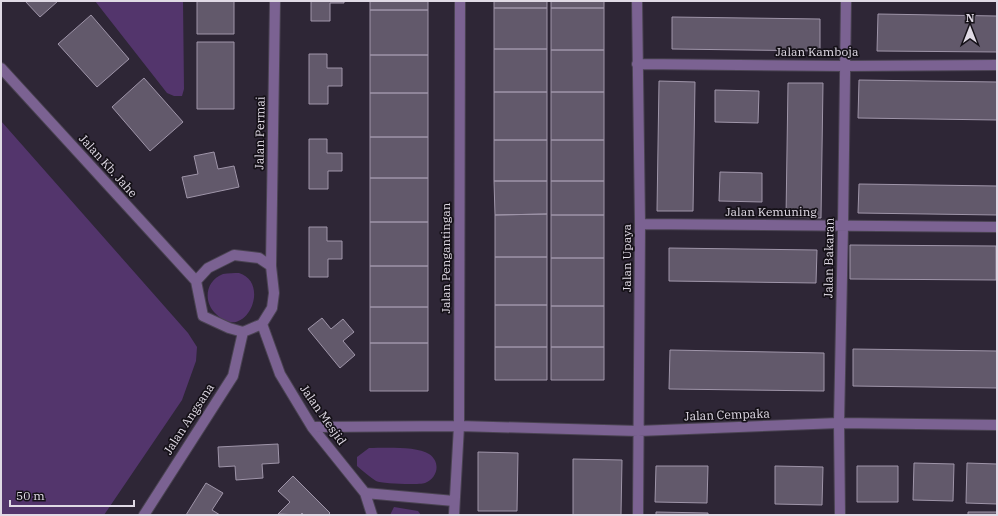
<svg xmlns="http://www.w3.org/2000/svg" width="998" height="516" font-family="'IBM Plex Serif',serif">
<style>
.green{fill:#53356c}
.building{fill:#62596b;stroke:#9f95a9}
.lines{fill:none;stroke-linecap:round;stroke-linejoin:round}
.minor-casing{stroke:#4a4352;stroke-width:12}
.minor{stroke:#7b6292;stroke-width:10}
.labels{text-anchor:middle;stroke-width:3.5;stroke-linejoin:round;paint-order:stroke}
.street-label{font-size:12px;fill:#e0dae5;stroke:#151118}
</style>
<rect width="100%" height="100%" fill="#2e2636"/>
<path class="green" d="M95,1H183L184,89L182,96H174L167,93Z
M1,121L188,333L197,347L196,361L182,400L104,515H1Z
M239,273C272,283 245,344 216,314C203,302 205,281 223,274C228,273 234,273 239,273Z
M369,448C383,448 417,446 429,454C441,462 438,478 425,483C419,485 382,484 376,481C370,477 363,471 357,466V457Z
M394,507L418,511L421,515H390Z"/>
<path class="building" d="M25,1H58L40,17Z
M197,1H234V34H197Z
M311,1H344V3H330V21H311Z
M370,1H428V10H370Z
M494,1H547V8H494Z
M551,1H604V8H551Z
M494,8H547V49H494Z
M551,8H604V50H551Z
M370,10H428V55H370Z
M878,14L997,16V52L877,51Z
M91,15L129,59L97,87L58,44Z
M672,17L820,19V51L672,49Z
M197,42H234V109H197Z
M494,49H547V92H494Z
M551,50H604V92H551Z
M309,54H327V68H342V86H328V104H309Z
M370,55H428V93H370Z
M144,78L183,122L150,151L112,107Z
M859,80L997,82V120L858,118Z
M659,81L695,82L693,211H657Z
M788,83H823L821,218L786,217Z
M715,90L759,91L758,123L715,122Z
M494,92H547V140H494Z
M551,92H604V140H551Z
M370,93H428V137H370Z
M370,137H428V178H370Z
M309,139H327V153H342V171H328V189H309Z
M494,140H547V181H494Z
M551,140H604V181H551Z
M214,152L218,169L234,166L239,187L187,198L182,177L198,174L194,156Z
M720,172L762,173V202L719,201Z
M370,178H428V222H370Z
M494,181H547V214L495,215Z
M551,181H604V215H551Z
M859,184L997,186V215L858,213Z
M547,214V257H495V215Z
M551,215H604V258H551Z
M370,222H428V266H370Z
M309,227H327V241H342V259H328V277H309Z
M850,245L996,246V280L850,279Z
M669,248L817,250L816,283L669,281Z
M495,257H547V305H495Z
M551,258H604V306H551Z
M370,266H428V307H370Z
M495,305H547V347H495Z
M551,306H604V347H551Z
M370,307H428V343H370Z
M322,318L331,329L343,319L354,332L343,341L355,355L340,368L308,329Z
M370,343H428V391H370Z
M495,347H547V380H495Z
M551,347H604V380H551Z
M853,349L997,351V388L853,386Z
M670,350L824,353V391L669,389Z
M278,444L279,463L262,464L263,478L236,480L235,466L219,467L218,447Z
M478,452L518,453L517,511H478Z
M573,459L622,460L621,515H573Z
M914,463L954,464L953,501L913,500Z
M967,463L997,464V504L966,503Z
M656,466H708L707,503L655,502Z
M775,466L823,467L822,505L775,504Z
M857,466H898V502H857Z
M293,476L330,513L328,515H304L302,513L300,515L278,514L290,502L278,491Z
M206,483L223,493L212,510L220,515H186Z
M656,512L708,513V515H656Z
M968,512H997V515H968Z"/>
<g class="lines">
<g class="minor-casing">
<path id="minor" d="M637,1L640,224L638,515
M637,64L845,66L997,65
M1,68L196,281
M640,224L997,227
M234,255L259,258L271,266L274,293L272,308L262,324L243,332L229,328L203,316L196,281L208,268Z
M271,266L275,1
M262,324L280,374L312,427L365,493L372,515
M312,427L459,426L638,431L839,423L997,425
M365,493L454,501
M144,515L233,376L243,332
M454,515L459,426L460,1
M840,515L839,423L843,226L846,1"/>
</g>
<use href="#minor" class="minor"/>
</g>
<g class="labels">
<g class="street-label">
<text x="817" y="56">Jalan Kamboja</text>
<text transform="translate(260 133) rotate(-89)" y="4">Jalan Permai</text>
<text transform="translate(108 166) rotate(48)" y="4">Jalan Kb. Jahe</text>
<text x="771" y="216">Jalan Kemuning</text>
<text transform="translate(446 258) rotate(-90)" y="4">Jalan Pengantingan</text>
<text transform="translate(627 258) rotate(-90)" y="4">Jalan Upaya</text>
<text transform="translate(829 258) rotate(-89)" y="4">Jalan Bakaran</text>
<text transform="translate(323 415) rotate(55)" y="4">Jalan Mesjid</text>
<text transform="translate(727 415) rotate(-2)" y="4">Jalan Cempaka</text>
<text transform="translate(189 419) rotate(-57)" y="4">Jalan Angsana</text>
</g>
</g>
<rect width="998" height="516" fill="none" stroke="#e0dae5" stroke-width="4"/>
<g transform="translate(970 28)" stroke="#151118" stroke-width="3" paint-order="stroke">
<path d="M0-3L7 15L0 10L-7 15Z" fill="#e0dae5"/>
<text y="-6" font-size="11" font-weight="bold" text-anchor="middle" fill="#e0dae5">N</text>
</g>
<path d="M10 500v6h124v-6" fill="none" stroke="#e0dae5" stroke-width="2"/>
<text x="16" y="500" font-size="12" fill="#e0dae5" stroke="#151118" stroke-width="3" paint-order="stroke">50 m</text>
</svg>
